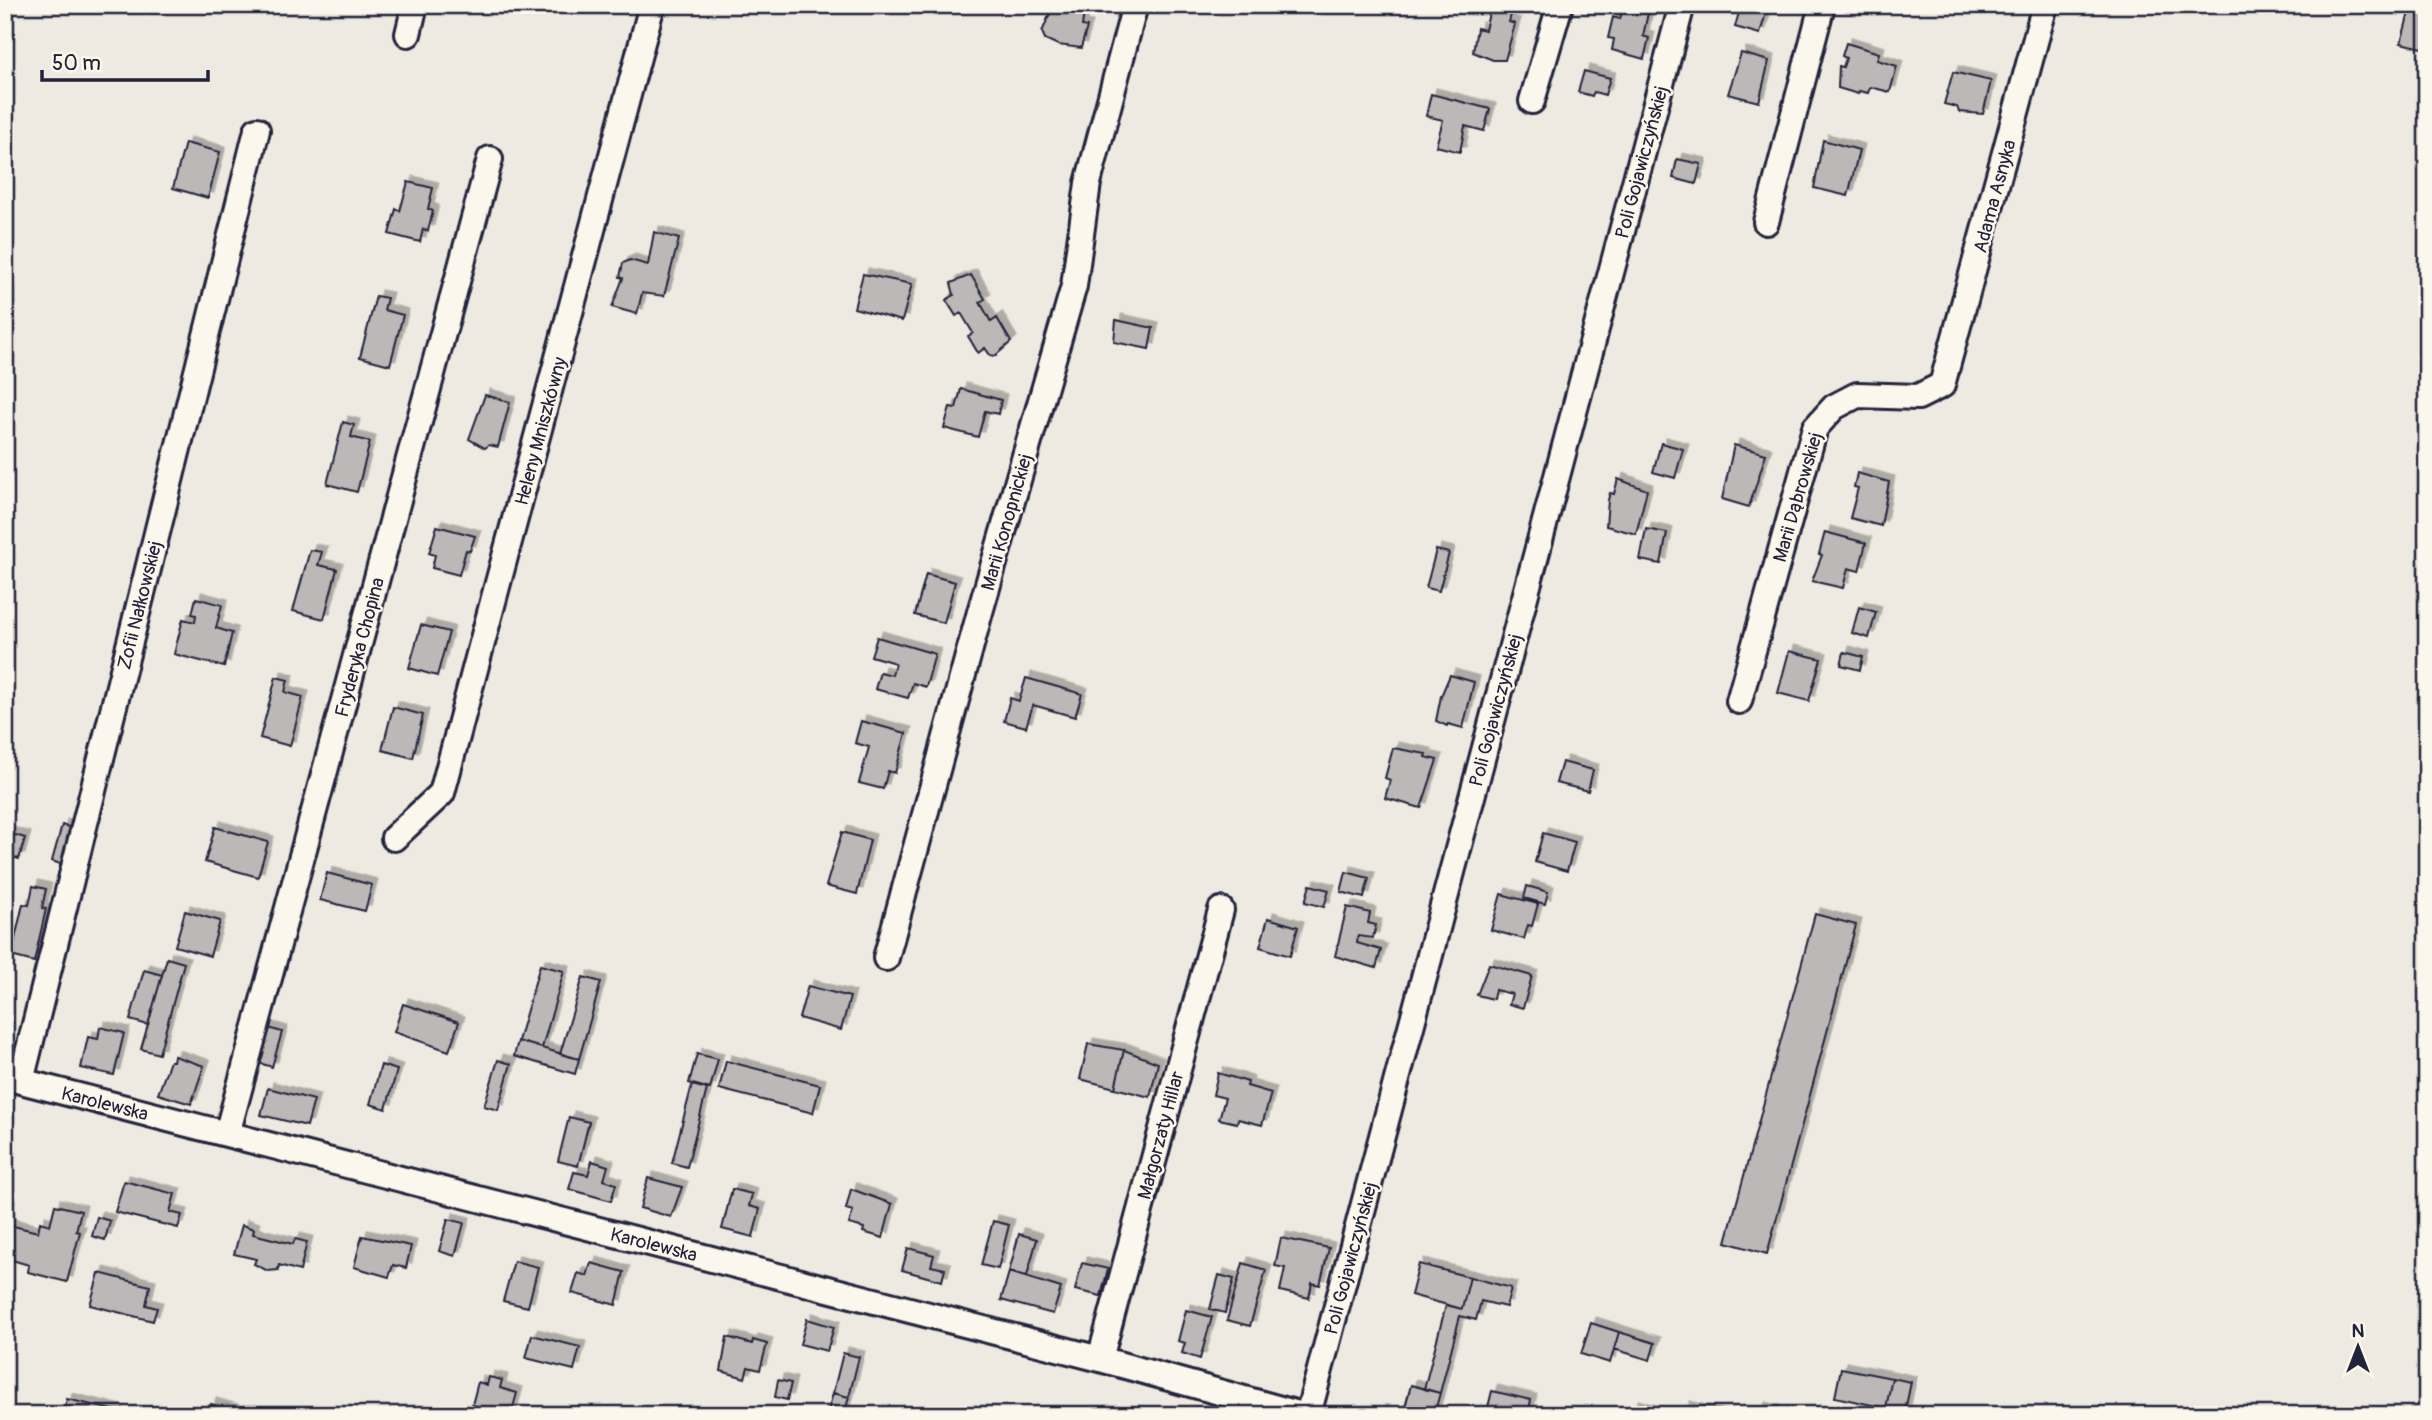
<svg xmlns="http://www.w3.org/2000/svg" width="2432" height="1420" font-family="Pangolin,sans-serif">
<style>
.building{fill:#bcb8b8;stroke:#22223b;stroke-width:2;filter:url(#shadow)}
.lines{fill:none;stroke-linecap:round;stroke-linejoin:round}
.street-casing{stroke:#22223b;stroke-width:30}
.street{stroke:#fbf7ec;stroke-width:24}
.labels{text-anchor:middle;stroke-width:5;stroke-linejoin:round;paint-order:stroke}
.street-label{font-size:19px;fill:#22223b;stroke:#fbf7ec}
</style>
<defs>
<filter id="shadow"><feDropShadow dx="5.5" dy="-5.5" stdDeviation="0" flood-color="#0004"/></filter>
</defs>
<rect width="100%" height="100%" fill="#eeeae2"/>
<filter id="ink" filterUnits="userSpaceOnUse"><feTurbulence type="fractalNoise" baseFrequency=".0143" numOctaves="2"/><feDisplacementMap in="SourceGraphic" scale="14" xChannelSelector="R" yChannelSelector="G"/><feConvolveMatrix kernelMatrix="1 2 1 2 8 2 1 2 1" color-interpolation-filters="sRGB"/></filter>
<g filter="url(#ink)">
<path class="building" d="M1085,5L1082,26L1087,27L1081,48L1058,45L1045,39L1042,32L1053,6Z
M1491,5L1512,11L1509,22L1515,24L1505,60H1493L1473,52L1477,28L1485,30Z
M1741,5H1768L1760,34L1735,27Z
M2411,5L2427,6V49L2401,43Z
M1623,7L1648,13L1643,36L1649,38L1644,59L1612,50L1614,39L1608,38L1613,17L1620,19Z
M1846,43L1879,53L1877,60L1897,66L1890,92L1870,87L1868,93L1859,91L1858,94L1838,88L1839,66L1843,67L1846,58L1842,56Z
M1741,53L1769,61L1759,102L1728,94Z
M1584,71L1610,78L1605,95L1594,92L1592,96L1578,92Z
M1953,72L1991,81L1983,114L1959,112L1957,107L1944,104Z
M1431,94L1490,109L1484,131L1465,126L1460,152L1436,146L1443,120L1426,116Z
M1823,140L1859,150L1848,196L1814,188Z
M185,143L220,152L208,198L173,188Z
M1677,159L1701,164L1696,184L1673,178Z
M408,182L433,188L428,209L433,211L428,231L423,229L420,242L389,234L396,209L400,211Z
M654,232L679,239L664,296L642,293L637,314L612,307L623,278L620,277L623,263L630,260L648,265Z
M863,274L912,284L902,321L854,308Z
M971,275L985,299L980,302L991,322L997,318L1011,342L995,356L990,355L985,348L978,353L968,336L973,333L961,313L956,316L946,300L954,295L951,283Z
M376,296L387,298L384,310L403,315L390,365L360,357Z
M1116,320L1153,328L1149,349L1114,342Z
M961,389L1001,400L998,414L985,411L978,437L944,428L950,407L956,408Z
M485,395L510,402L498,447L489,445L485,448L469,439Z
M343,422L354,425L351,437L370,442L357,492L327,484Z
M1661,443L1683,449L1675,478L1653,472Z
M1734,445L1766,454L1749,507L1722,499Z
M1857,473L1889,482L1881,526L1850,518L1858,488L1854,487Z
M1618,479L1647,490L1636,534L1606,526L1608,500L1610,493L1614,494Z
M437,526L475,536L470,551L466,550L459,575L432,568L435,555L429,553Z
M1646,529L1667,533L1661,564L1640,560Z
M1825,532L1866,543L1859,571L1848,568L1843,588L1812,581L1822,555L1819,554Z
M310,550L322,552L318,565L337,569L324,619L293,611Z
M1436,550L1449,553L1439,591L1426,588Z
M926,574L955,582L944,623L915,615Z
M196,598L222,605L216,628L232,633L224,667L174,654L183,619L195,622L196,615L192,614Z
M1859,607L1876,612L1869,638L1852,633Z
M421,625L449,632L437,676L409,668Z
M877,637L935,654L926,687L913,683L908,698L875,689L880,672L892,675L895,663L871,656Z
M1789,651L1821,659L1809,701L1778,693Z
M1844,652L1863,657L1860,670L1841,665Z
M1450,675L1474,682L1463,728L1448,724L1447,726L1436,721L1441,696Z
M276,677L288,680L285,692L303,697L290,746L260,738Z
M1026,678L1082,694L1075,717L1033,705L1026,727L1004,721L1010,698L1019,701Z
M393,707L423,715L413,758L382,750Z
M861,721L906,733L895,773L888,771L883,789L859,783L869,747L855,743Z
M1393,748L1426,754L1425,757L1437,760L1421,808L1385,798L1390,780L1385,778Z
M1562,762L1593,770L1588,791L1556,783Z
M62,825L76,829L66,866L52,861Z
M215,827L268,842L258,877L205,862Z
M5,832L25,838L19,859L5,855Z
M842,832L870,840L857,894L826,886Z
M1543,833L1575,842L1567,871L1535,862Z
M1346,872L1369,878L1364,898L1341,892Z
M327,873L372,885L365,911L320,900Z
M1310,885L1329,890L1324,907L1305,902Z
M33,886L46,889L42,908L46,909L34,962L11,956L23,904L29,905Z
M1527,886L1548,892L1545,904L1524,898Z
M1501,894L1538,904L1532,926L1528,925L1524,939L1491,930Z
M1347,907L1370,913L1368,923L1376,925L1373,938L1358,936L1357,943L1381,950L1376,968L1335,956Z
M185,911L220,921L210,956L175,946Z
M1815,914L1856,925L1767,1254L1726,1242Z
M1268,918L1298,927L1290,956L1260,947Z
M167,958L184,963L159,1054L141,1049Z
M1489,964L1532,976L1523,1008L1509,1004L1512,994L1495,990L1493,999L1477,995Z
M540,965L564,971L542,1048L518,1041Z
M144,970L162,975L148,1025L130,1020Z
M583,977L601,982L579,1059L560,1054Z
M808,986L850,997L841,1030L799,1018Z
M403,1004L459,1022L449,1051L394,1032Z
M100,1027L124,1033L114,1075L81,1068L88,1037L98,1039Z
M265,1027L282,1032L272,1067L256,1062Z
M518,1041L579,1059L575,1074L514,1056Z
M1088,1044L1124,1050L1115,1088L1080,1079Z
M1124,1050L1158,1063L1150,1097L1115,1088Z
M697,1054L718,1059L710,1089L689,1083Z
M174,1056L204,1066L191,1104L158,1094L170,1061H173Z
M498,1060L511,1064L498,1110L484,1106Z
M726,1061L820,1085L813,1113L719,1089Z
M381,1065L397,1070L386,1109L370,1104Z
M1218,1073L1248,1082L1247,1086L1271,1093L1262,1125L1238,1119L1237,1123L1219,1119L1225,1098L1213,1095Z
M692,1085L707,1089L687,1167L672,1163Z
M268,1088L314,1100L307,1126L261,1115Z
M569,1117L589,1122L578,1166L558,1161Z
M592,1161L608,1166L604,1180L616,1184L611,1201L569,1189L574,1172L588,1175Z
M648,1178L682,1187L671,1217L640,1208Z
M124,1181L175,1194L170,1212L182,1215L178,1228L115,1212Z
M732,1189L752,1194L749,1206L760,1209L753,1237L722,1229Z
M851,1189L892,1204L883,1238L863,1232L864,1228L849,1224L853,1211L846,1209Z
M55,1205L81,1211L76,1231L80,1232L67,1282L28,1272L29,1265L5,1258V1224L38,1232L40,1222L50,1225Z
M97,1217L110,1221L105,1240L92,1236Z
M448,1219L464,1223L455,1256L439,1251Z
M993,1221L1009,1225L998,1269L981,1265Z
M242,1225L254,1229L253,1234L293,1244L295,1239L307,1242L300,1271L279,1265L278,1270L268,1271L254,1264L256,1259L234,1254Z
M1019,1234L1037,1239L1027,1276L1009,1272Z
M362,1236L411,1246L406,1268L393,1265L389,1277L354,1267Z
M1281,1238L1329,1248L1320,1285L1312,1283L1309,1298L1280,1291L1285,1268L1275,1266Z
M908,1248L934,1255L931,1266L945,1269L942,1281L902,1270Z
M514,1261L538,1267L528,1307L503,1301Z
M591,1263L624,1272L616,1305L572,1293L578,1273L587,1276Z
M1082,1263L1108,1269L1101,1296L1075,1290Z
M1243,1263L1266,1270L1250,1326L1227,1320Z
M1419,1264L1470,1277L1462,1309L1411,1295Z
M1009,1272L1061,1288L1053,1314L1001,1300Z
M99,1273L150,1286L146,1305L157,1308L153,1321L90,1305Z
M1219,1275L1234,1279L1225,1313L1210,1309Z
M1470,1277L1511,1288L1506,1307L1481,1301L1476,1320L1460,1316L1440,1393L1424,1389L1446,1305L1462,1309Z
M1186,1310L1212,1317L1200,1359L1182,1353L1185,1343L1178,1341Z
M807,1319L834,1327L827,1351L800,1344Z
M1591,1323L1619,1332L1610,1363L1581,1354Z
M1619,1332L1655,1343L1650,1360L1614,1349Z
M532,1335L580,1347L574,1370L526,1358Z
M727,1337L752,1344L753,1340L767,1344L760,1370L748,1367L745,1378L721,1371Z
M843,1353L859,1357L849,1397L833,1393Z
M1841,1368L1892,1378L1886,1408L1835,1397Z
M489,1377L502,1380L500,1388L517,1393L511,1415L472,1405L478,1382L487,1385Z
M1892,1378L1911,1382L1905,1411L1886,1408Z
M778,1380L791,1383L787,1400L775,1397Z
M1411,1385L1440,1393L1434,1415L1404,1411Z
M1492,1391L1531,1400L1528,1415H1486Z
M833,1393L849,1397L844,1415H827Z
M67,1399L117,1411V1415H63Z
M211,1404L232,1410L231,1415H208Z
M1633,1406L1664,1415H1631Z
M1685,1407L1717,1415H1683Z
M1760,1408L1774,1411L1773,1415H1758Z
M1891,1409L1908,1412L1907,1415H1890Z"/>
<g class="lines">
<g class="street-casing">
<path id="street" d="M408,34L415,5
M1532,101L1560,5
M1766,222L1822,5
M1739,701L1815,428L1834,407L1857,395L1918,397L1942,385L2045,5
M394,838L442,793L652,5
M886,958L980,612L1074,286L1088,183L1135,5
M5,1077L1100,1359L1302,1415
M21,1081L257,130
M227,1134L490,159
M1100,1359L1221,910
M1308,1415L1682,5"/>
</g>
<use href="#street" class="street"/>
</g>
</g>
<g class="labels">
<g class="street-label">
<text transform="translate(1641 162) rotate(-75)" y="7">Poli Gojawiczyńskiej</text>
<text transform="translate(1994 196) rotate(-75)" y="7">Adama Asnyka</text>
<text transform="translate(540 431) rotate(-75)" y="7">Heleny Mniszkówny</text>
<text transform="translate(1797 497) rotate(-74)" y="7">Marii Dąbrowskiej</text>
<text transform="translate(1006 522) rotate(-74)" y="7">Marii Konopnickiej</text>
<text transform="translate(139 605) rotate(-76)" y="7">Zofii Nałkowskiej</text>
<text transform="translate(359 647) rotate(-75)" y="7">Fryderyka Chopina</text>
<text transform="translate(1495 710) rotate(-75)" y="7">Poli Gojawiczyńskiej</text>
<text transform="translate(105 1103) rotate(14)" y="7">Karolewska</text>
<text transform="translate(1160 1135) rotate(-75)" y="7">Małgorzaty Hillar</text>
<text transform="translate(654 1244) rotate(14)" y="7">Karolewska</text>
<text transform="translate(1350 1258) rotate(-75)" y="7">Poli Gojawiczyńskiej</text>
</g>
</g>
<rect width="2432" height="1420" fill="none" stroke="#fbf7ec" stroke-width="28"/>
<rect x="14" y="14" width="2404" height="1392" fill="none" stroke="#22223b" stroke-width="2.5" filter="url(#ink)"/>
<g transform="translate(2358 1347)" stroke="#fbf7ec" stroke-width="5" paint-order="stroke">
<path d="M0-5L12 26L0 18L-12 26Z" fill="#22223b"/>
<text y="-10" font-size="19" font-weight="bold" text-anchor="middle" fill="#22223b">N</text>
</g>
<path d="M42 70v10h166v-10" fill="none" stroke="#22223b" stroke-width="3.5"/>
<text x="52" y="70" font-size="21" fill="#22223b" stroke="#fbf7ec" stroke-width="5" paint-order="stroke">50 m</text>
</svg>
